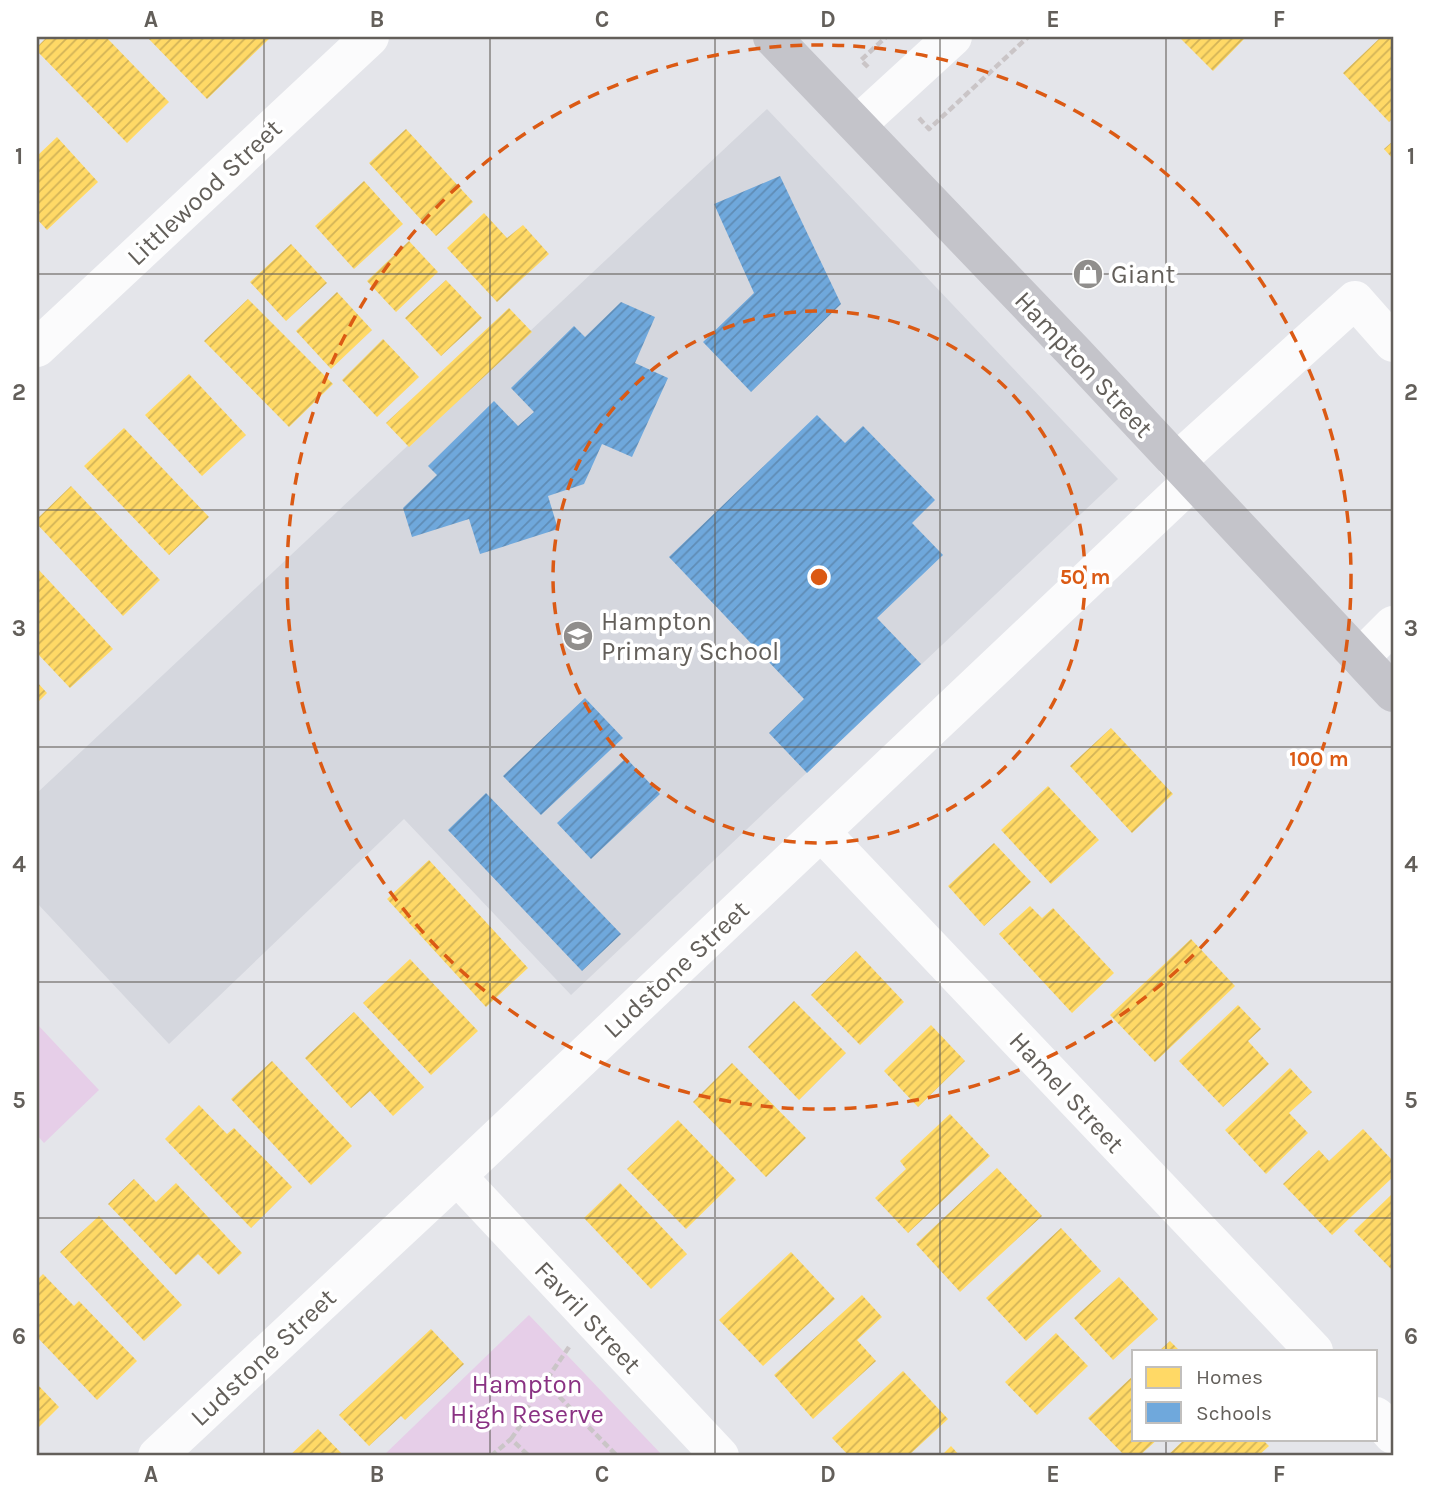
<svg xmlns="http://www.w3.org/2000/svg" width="1430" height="1493" font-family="Karla,sans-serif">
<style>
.education{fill:#d5d7de}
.park{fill:#e6cee8}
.homes{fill:url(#homes-hatch)}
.schools{fill:url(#schools-hatch)}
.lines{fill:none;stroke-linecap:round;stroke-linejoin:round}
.path{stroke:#cac5c7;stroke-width:4.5;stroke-dasharray:7 3.5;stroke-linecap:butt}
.minor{stroke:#fbfbfc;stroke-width:38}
.major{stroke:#c4c4ca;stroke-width:38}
.grid{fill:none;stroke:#635f5a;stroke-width:2;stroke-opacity:0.55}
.ring{fill:none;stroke:#db5a14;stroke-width:3.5;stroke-dasharray:12 9}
.labels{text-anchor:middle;stroke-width:7;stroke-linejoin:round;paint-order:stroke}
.street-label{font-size:26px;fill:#635f5a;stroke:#fff}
.poi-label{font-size:26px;fill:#635f5a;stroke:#fff;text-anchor:start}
.park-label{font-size:26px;fill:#8a3283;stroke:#fff}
.centre{fill:#db5a14;stroke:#fff;stroke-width:3.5}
.ring-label{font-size:21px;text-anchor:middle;font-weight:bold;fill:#db5a14;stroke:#fff;stroke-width:7;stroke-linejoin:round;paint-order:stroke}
.neatline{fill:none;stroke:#635f5a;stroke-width:2.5}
.grid-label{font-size:23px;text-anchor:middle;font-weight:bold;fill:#635f5a}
</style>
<defs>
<pattern id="homes-hatch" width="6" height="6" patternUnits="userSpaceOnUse" patternTransform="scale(1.75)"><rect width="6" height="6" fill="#ffd966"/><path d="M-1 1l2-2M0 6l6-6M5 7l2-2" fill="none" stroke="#d2b357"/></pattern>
<pattern id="schools-hatch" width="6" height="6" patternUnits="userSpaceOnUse" patternTransform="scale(1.75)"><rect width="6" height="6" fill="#6fa8dc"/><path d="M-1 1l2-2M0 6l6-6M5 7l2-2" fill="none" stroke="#5f8cb5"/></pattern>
</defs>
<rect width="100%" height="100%" fill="#e4e5ea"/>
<path class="education" d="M767,109L1118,479L571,995L404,819L169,1044L37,903V793Z"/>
<path class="park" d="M37,1024L99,1090L44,1143L37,1135Z
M529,1315L663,1456H383Z"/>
<path class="homes" d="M47,37H106L169,102L127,143L37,51V47Z
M147,37H271L207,99Z
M1179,37H1246L1213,71Z
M1381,37H1393V118L1389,122L1343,73Z
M406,129L473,202L436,236L369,163Z
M57,137L98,182L47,230L37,219V156Z
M1393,141V159L1384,149Z
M364,181L403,224L354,269L315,226Z
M484,213L507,238L523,225L549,254L497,302L447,248Z
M409,241L438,272L396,312L367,281Z
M291,244L327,283L286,321L250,282Z
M446,280L482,318L441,356L405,318Z
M337,292L372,330L331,369L296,331Z
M248,299L333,384L289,427L204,341Z
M509,308L532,332L409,447L386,423Z
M383,339L419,377L377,417L342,380Z
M189,374L246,435L202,476L145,415Z
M124,428L209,517L169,555L84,466Z
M71,486L160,580L123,616L37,524V519Z
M37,568L113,649L70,688L37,653Z
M37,682L47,693L37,703Z
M1111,728L1173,794L1132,833L1070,766Z
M1048,786L1099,840L1051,884L1001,830Z
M994,843L1031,882L984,926L948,886Z
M429,860L528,968L486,1007L387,899Z
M1030,906L1042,918L1053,908L1114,973L1072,1013L999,934Z
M1191,939L1235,986L1155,1062L1110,1015Z
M856,951L904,1002L860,1045L811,995Z
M410,959L478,1031L431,1075L363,1003Z
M794,1001L846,1053L799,1100L748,1047Z
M1238,1005L1261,1029L1248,1041L1269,1064L1223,1107L1179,1061Z
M354,1012L424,1087L393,1116L370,1091L351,1108L305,1058Z
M931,1025L965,1061L918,1107L884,1071Z
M272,1061L352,1146L311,1185L231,1099Z
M732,1063L806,1138L766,1177L693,1102Z
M1290,1068L1312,1092L1289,1113L1308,1133L1266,1174L1225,1130Z
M199,1105L227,1134L234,1128L292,1187L251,1228L165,1139Z
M950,1114L990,1156L908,1233L875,1198L906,1169L900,1161Z
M678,1120L736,1180L686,1229L627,1169Z
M1363,1129L1393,1161V1177L1332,1235L1283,1184L1319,1150L1329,1161Z
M997,1168L1042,1216L960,1292L916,1244Z
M134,1179L156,1202L176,1183L242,1253L219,1275L198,1254L176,1275L108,1204Z
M620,1183L687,1254L651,1289L584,1218Z
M1393,1193V1271L1354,1231Z
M99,1216L182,1305L144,1341L60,1252Z
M1061,1228L1101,1271L1026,1341L986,1298Z
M791,1252L835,1299L763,1366L719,1320Z
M43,1274L74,1306L79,1301L137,1361L97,1400L37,1337V1280Z
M1119,1277L1158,1319L1113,1360L1074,1318Z
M862,1295L882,1317L857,1340L876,1361L813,1419L774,1375Z
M431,1329L464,1364L405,1420L401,1416L369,1446L339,1415Z
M1056,1333L1088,1366L1037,1415L1005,1382Z
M1170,1341L1180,1351H1159Z
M903,1371L948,1419L908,1456H849L832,1438Z
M1134,1375V1439H1158L1139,1456H1125L1088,1418Z
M37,1384L59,1407L37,1429Z
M318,1429L344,1456H289Z
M1185,1439H1262L1269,1446L1258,1456H1167Z
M951,1446L960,1456H941Z"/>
<path class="schools" d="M780,176L841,304L751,392L703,342L754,293L714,204Z
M621,302L655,317L635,363L668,378L632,457L602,444L584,484L548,496L558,529L480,554L469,519L412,537L403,508L437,475L428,466L494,401L518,426L534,412L511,388L574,326L585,337Z
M817,415L845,443L863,426L935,500L912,523L943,555L877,618L921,664L807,773L769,733L804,699L669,557Z
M585,698L623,738L541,815L503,776Z
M626,758L660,794L591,859L557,823Z
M486,793L621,934L582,971L448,830Z"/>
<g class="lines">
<path class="path" d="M868,67L861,60L886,37
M919,118L929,129L1028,37
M569,1347L545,1382L617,1456
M511,1439L523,1422L530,1402L545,1382
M491,1456L511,1439L529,1456"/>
<path class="minor" d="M857,125L953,37
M37,348L370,37
M1176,462L1355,300L1393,343
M1360,658L1393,625
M821,832L1314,1351
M457,1176L720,1456
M1376,1416L1393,1435
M157,1456L457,1176L1193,480"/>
<path class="major" d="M772,37L1075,353L1393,693"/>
</g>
<path class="grid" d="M264,37V1456M490,37V1456M715,37V1456M940,37V1456M1166,37V1351M37,274H1393M37,510H1393M37,747H1393M37,982H1393M37,1218H1393M1166,1439V1456"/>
<g class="ring">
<circle cx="819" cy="577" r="266"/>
<circle cx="819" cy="577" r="532"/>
</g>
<defs>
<g id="shop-disc" transform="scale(1.575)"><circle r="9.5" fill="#908e8c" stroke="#fff"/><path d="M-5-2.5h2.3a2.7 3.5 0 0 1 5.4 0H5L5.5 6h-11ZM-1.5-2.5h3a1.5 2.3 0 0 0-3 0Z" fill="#fff"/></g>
<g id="school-disc" transform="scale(1.575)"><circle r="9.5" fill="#908e8c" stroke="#fff"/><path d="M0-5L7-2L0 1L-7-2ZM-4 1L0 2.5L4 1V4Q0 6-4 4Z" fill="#fff"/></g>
</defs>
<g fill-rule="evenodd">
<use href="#shop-disc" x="1088" y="274"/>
<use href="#school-disc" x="578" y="636"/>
</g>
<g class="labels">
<g class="street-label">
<text transform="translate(204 192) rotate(-43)" y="9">Littlewood Street</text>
<text transform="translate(1084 364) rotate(47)" y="9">Hampton Street</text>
<text transform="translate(676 969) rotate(-43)" y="9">Ludstone Street</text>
<text transform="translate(1067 1092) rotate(47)" y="9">Hamel Street</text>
<text transform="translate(588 1317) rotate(47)" y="9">Favril Street</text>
<text transform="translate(263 1357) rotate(-43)" y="9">Ludstone Street</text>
</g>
<g class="poi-label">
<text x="1111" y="283">Giant</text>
<text x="601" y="630">Hampton<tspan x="601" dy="30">Primary School</tspan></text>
</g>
<g class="park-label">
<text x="527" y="1393">Hampton<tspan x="527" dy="30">High Reserve</tspan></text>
</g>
</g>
<circle cx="819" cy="577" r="10" class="centre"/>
<g class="ring-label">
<text x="1085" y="584">50 m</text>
<text x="1319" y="766">100 m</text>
</g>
<rect width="1430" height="1493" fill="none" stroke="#ffffff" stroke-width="77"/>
<rect x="1132" y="1350" width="245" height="91" fill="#ffffff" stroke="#c1bfbd" stroke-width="2"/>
<rect x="1146" y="1367" width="35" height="21" fill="#ffd966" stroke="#c1bfbd" stroke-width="2"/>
<text x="1196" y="1384" font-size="21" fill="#635f5a">Homes</text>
<rect x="1146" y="1402" width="35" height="21" fill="#6fa8dc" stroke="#c1bfbd" stroke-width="2"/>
<text x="1196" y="1420" font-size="21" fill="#635f5a">Schools</text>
<rect x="38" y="38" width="1354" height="1416" class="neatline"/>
<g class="grid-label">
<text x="151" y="27">A</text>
<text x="377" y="27">B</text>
<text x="602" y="27">C</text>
<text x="828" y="27">D</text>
<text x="1053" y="27">E</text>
<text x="1279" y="27">F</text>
<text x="19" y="164">1</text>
<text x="1411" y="164">1</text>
<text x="19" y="400">2</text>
<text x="1411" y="400">2</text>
<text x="19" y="636">3</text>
<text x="1411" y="636">3</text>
<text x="19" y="872">4</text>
<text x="1411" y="872">4</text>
<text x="19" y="1108">5</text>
<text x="1411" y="1108">5</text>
<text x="19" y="1344">6</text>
<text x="1411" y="1344">6</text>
<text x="151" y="1482">A</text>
<text x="377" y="1482">B</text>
<text x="602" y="1482">C</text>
<text x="828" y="1482">D</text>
<text x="1053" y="1482">E</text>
<text x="1279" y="1482">F</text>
</g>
</svg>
